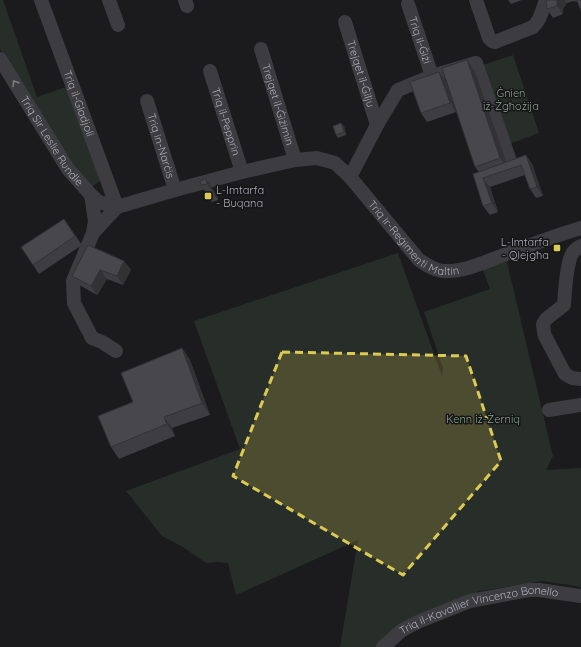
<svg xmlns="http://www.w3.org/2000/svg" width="581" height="647" font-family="Quicksand,sans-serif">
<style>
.green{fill:#272e29}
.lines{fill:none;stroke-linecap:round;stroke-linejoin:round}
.minor{stroke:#3c3c41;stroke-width:14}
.wall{fill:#3e3d41}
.shaded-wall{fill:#323235}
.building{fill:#48474c;stroke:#323235}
.oneway{stroke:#7b7b84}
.marked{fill:#dcca52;fill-opacity:0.2;stroke:#dcca52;stroke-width:3;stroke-dasharray:8 5;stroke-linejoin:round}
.poi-dot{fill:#dcca52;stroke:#161517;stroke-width:1.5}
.labels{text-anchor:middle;stroke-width:3;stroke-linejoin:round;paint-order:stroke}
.street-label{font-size:11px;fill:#aeafba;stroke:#161517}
.park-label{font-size:11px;fill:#88a28f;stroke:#161517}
.poi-label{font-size:11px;fill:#aeafba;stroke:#161517;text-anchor:start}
</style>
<rect width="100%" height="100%" fill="#1b1a1c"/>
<path class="green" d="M0,0H3L37,97L66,87L102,180L90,188L67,157L0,49Z
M513,55L539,133L509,144L483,65Z
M398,253L442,376L443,368L424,312L490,289L482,268L506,258L553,456L546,470L581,468V587L543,581L480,591L399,625L377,647H340L358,540L236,595L228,563L218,562L206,563L183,547L162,536L126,491L240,449L194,321Z"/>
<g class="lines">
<g class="minor">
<path id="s1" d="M41,0L117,207"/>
<path d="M109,0L118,25"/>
<path d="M185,0L187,6"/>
<path d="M476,0L489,38L492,41L495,42L533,27C541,20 542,10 546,0"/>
<path id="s2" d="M408,4L432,76"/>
<path id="s3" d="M345,22L377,125"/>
<path id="s4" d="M261,49L295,160"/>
<path id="s5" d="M0,59L68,169L91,195L99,202L117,207"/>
<path id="s6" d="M210,71L242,172"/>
<path id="s7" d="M147,101L175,190"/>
<path d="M350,177L377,125L398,90L432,76L476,63L509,158"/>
<path d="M91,195L95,221L93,233"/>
<path id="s8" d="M117,207L175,190L242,172L295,160L317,158L335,163L350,177L419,260C427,265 435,271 444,271C466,272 489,260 509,253C533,244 557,235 581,228"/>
<path d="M581,246C577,248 574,250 572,254C566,265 565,292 564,305L546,319L543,324L544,332L545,336L565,374L572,378L581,379"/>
<path d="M116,351L102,342L92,338L74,303L73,281L93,233L117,207"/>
<path d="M549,410L581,405"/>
<path id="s9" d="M383,647L401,631L410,626L420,621L470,601L529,590H539L581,596"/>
</g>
</g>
<path class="wall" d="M508,0H522L511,4Z
M546,0H581L578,2L573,1L567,3L563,9V14L553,18L547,9Z
M467,60L475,72L506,162L526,155L532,164L543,196L536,198L530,189L525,175L490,187L498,212L490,215L483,206L479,172L475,167Z
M446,81L456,112L427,122L421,113Z
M344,126L346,135L338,138L336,135Z
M206,179L217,196L218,200L212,202L201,185Z
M64,219L82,245L39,274L33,265Z
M124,261L131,270L123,285L107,279L97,295L79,285L72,276Z
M182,348L190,360L210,415L172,428L175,436L119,459L111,447L133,402Z"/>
<path class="shaded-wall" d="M557,0H565L567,3L563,9V14L557,6Z
M467,60L475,72L509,170L500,158Z
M439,72L446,81L456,112L450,103Z
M341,123L344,126L346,135L344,132Z
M526,155L532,164L543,196L537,187Z
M483,178L490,187L498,212L492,203Z
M206,179L217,196L218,200L207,184Z
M124,261L131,270L123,285L117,276Z
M100,270L107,279L97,295L91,286Z
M182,348L190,360L210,415L202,403Z
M164,417L172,428L175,436L167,424Z"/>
<path class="building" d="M546,0H557V6L547,9L546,2Z
M577,0H581V11Z
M467,60L500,158L475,167L442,68Z
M439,72L450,103L421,113L410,82Z
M341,123L344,132L336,135L333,126Z
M526,155L537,187L530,189L521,165L483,178L492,203L483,206L473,174Z
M206,179L207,184L201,185L200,181Z
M64,219L75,236L33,265L21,247Z
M88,245L124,261L117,276L100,270L91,286L72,276Z
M182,348L202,403L164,417L167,424L111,447L98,416L133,402L121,373Z"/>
<defs><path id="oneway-chevron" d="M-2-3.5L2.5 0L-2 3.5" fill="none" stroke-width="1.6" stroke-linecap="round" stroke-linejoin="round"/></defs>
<use class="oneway" href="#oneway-chevron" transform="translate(15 83) rotate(-122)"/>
<path class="marked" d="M282,352L466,356L501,461L403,575L233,476Z"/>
<g class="poi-dot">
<rect x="204" y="192" width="8" height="8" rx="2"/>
<rect x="553" y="244" width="8" height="8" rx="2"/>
</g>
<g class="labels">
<g class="street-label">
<text dy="4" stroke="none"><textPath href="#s2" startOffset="38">Triq il-Ġiżi</textPath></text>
<text dy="4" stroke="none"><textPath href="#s3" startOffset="54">Trejqet il-Ġilju</textPath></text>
<text dy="4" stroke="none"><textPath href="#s1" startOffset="110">Triq il-Gladjoli</textPath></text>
<text dy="4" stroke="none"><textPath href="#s4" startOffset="58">Trejqet il-Ġiżimin</textPath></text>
<text dy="4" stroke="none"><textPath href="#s6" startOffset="53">Triq il-Pepprin</textPath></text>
<text dy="4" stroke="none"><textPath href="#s5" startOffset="97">Triq Sir Leslie Rundle</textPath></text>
<text dy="4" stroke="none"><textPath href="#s7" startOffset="47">Triq in-Narċis</textPath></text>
<text dy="4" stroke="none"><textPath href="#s8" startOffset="337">Triq ir-Reġimenti Maltin</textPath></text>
<text dy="4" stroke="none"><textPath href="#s9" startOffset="106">Triq il-Kavallier Vincenzo Bonello</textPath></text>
</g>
<g class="park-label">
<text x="511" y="97">Ġnien<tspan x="511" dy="13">iż-Żgħożija</tspan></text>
<text x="483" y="423">Kenn iż-Żerniq</text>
</g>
<g class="poi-label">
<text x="216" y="194">L-Imtarfa<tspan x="216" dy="13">- Buqana</tspan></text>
<text x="549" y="246" text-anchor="end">L-Imtarfa<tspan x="549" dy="13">- Qlejgħa</tspan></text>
</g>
</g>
</svg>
